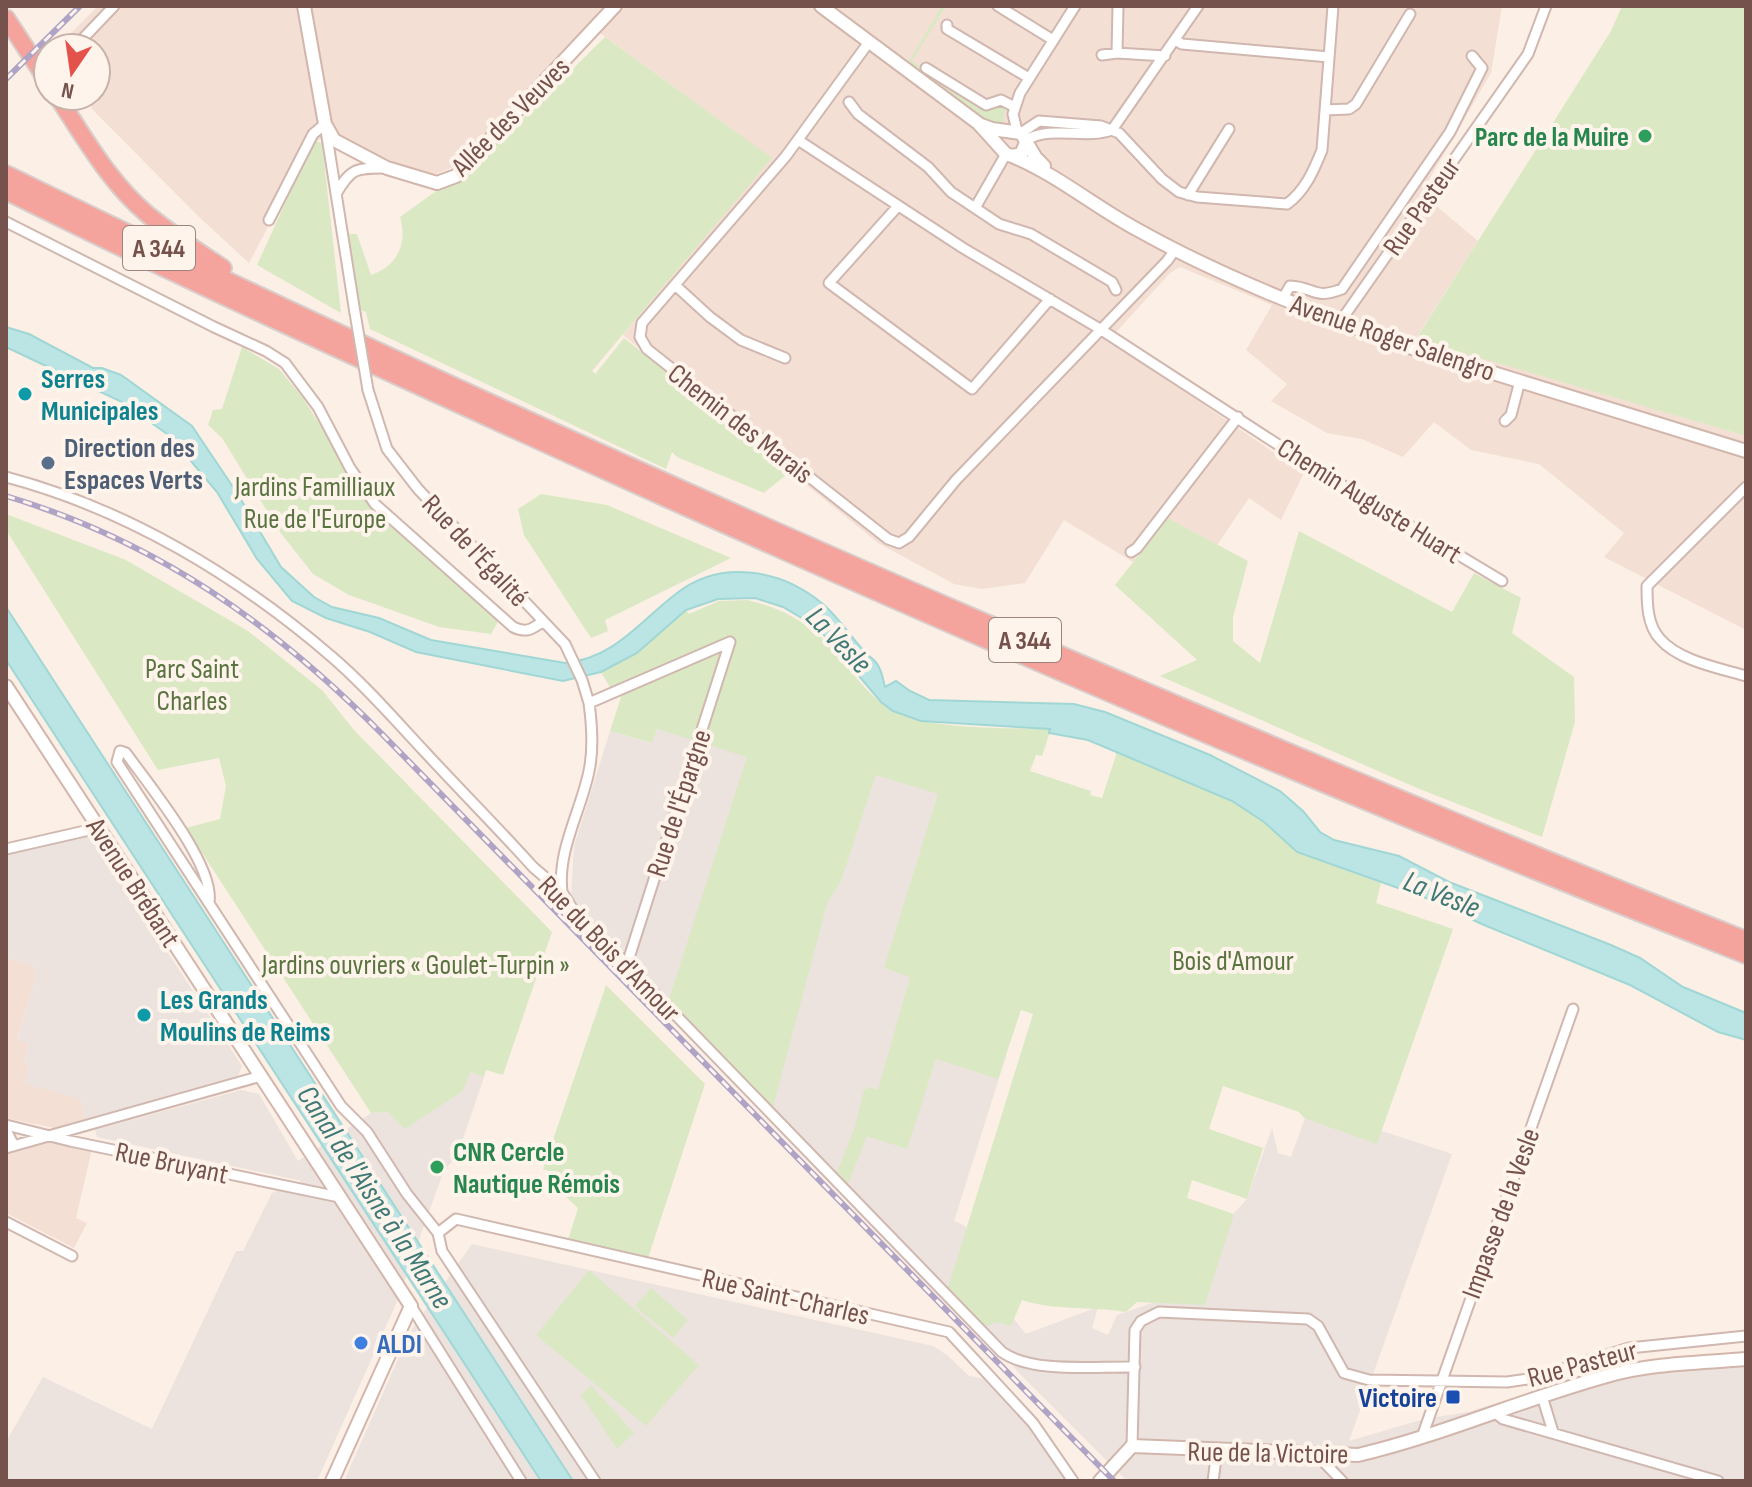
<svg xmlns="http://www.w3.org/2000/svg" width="1752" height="1487" font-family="'Sofia Sans Condensed',sans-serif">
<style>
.residential{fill:#f3dfd4}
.industrial{fill:#ece3df}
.green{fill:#dae9c4}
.water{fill:#bae5e4;stroke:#a0d7d5;stroke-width:2}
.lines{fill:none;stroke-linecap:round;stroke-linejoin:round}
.street-casing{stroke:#d0b7af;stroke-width:13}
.secondary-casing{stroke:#d2b6ac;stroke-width:16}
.highway-casing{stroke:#d8cfcd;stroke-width:20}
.street{stroke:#fff;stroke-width:9}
.secondary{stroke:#fff;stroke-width:12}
.highway{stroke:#f5a49d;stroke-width:16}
.rail-casing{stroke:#b0a4c6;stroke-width:6}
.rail{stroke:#fff4eb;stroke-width:3;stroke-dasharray:9;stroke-linecap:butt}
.street-bridge-casing{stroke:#d0b7af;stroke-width:13;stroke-linecap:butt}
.street-bridge{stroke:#fff;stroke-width:9}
.leisure-dot{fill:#2e9e5b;stroke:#fff4eb;stroke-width:3}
.culture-dot{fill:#0f9aa8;stroke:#fff4eb;stroke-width:3}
.service-dot{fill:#5c6f8a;stroke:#fff4eb;stroke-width:3}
.shop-dot{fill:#3f7fe0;stroke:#fff4eb;stroke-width:3}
.transit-dot{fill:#1a4fb4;stroke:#fff4eb;stroke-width:3}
.labels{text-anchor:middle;stroke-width:8;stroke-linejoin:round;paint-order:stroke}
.shield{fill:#fff4eb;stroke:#9e837b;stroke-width:2}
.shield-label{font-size:26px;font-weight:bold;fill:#75524b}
.street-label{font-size:28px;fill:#75524b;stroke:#fff4eb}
.leisure-label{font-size:28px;font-weight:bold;fill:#27864d;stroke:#fff4eb;text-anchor:end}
.culture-label{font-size:28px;font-weight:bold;fill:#0d838f;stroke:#fff4eb;text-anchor:start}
.service-label{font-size:28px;font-weight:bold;fill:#4e5e75;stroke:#fff4eb;text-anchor:start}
.park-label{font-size:28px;fill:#597440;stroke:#fff4eb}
.shop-label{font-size:28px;font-weight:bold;fill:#366cbe;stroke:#fff4eb;text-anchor:start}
.transit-label{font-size:28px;font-weight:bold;fill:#164399;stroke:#fff4eb;text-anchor:end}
.water-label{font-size:30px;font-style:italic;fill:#3f7a78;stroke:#fff4eb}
</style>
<rect width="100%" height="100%" fill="#fcefe5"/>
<path class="residential" d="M98,6H1502L1491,73L1417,200L1434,204L1478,241L1416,338L1746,436V630L1604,557L1624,533L1539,464L1471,450L1434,422L1403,457L1362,439L1327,433L1271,401L1287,384L1246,350L1272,305L1180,267L1170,273L1109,340L1304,473L1281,520L1249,498L1217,545L1168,518L1133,562L1064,520L1025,583L982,589L954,584L878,543L623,335L771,158L600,33L458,165L436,174L400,165L345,139L314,140L249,263L198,216L94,111L83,96H96V48H56Z
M6,958L33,965L36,976L17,1039L29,1043L24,1062L81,1099L85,1119L54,1128L6,1118Z
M54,1141L92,1149L76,1218L87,1223L74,1248L6,1213V1155Z"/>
<path class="industrial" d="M656,729L877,761L941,794L961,990L945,1036L1006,1056L954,1221L965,1226L1014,1319L1026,1334L1098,1307L1092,1328L1108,1335L1117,1315L1152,1303L1247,1199L1272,1128L1278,1153L1291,1157L1309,1107L1452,1154L1349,1441L1424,1419L1468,1412L1610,1369L1746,1362L1745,1481H1127L1016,1370L985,1327L948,1288L571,897L574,846L610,731L651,743Z
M91,835L242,1066L238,1076L85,1119L81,1099L25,1084L29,1064L24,1063L29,1043L17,1040L36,976L33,965L6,958V854Z
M470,1071L484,1077L457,1157L444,1170L396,1304L317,1481H6V1442L43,1377L152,1429L236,1251H243L272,1193L302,1181L97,1137L95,1130L241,1090L259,1094L298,1161L371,1113L387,1112L405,1128Z
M472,1244L933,1346L947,1355L969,1376L987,1379L1040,1434L1070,1481H344L410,1332Z"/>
<path class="green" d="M942,6H946L912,61L980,107L988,108L995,104H1006L1003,124L990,123L911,65V62L908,63Z
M1622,6H1746V436L1416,339L1611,31Z
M605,37L772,158L592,371L599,376L596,373L624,338L791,471L764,493L677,457L672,452L666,469L370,329L366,312L360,310L348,234H357L371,275C397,266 408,244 400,217L439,189L457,184Z
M314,140L322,143L341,313L257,265Z
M242,347L279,369L303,398L369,502L391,526L499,620L491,634L439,627L349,595L313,574L280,532L222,438L208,425L213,410L222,409Z
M541,494L607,505L731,558L605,620L608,631L591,638L524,535L518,509Z
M6,514L126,560L248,631L322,690L354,730L552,932L503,1075L486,1070L484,1077L470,1072L463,1091L405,1129L387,1112L371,1113L186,828L220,819L226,786L219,758L158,770L6,530Z
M1168,518L1248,561L1233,617V641L1260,663L1299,531L1452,612L1474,573L1521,598L1512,633L1574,677L1575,722L1542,837L1417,788L1160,676L1197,660L1115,585Z
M747,600C778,607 800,618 823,639L825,636C844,661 864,693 891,710C925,730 1010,728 1051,729L1042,756L1036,755L1030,771L1091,791L1090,795L1102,798L1117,752L1233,802L1264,822L1297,852L1381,883L1376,903L1453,929L1377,1144L1304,1118L1299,1112L1223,1086L1209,1129L1263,1148L1247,1199L1192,1180L1187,1198L1234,1214L1205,1305L1137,1302L1126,1312C1090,1306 1056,1311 1022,1300L1011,1326L997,1322L985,1327L948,1288L1033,1014L1021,1010L998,1079L936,1059L907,1149L867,1136L848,1184L837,1172L855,1127L864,1090L869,1087L878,1090L910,977L884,968L938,794L876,775L841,881L827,904L773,1107L669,999L747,757L657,729L652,743L610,731L621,697L611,689L601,672L637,653L686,610L689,614L719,601Z
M606,985L705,1084L648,1258L568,1240L578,1208L564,1195L569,1179L543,1169Z
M589,1270L699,1365L646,1426L536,1335Z
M651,1288L688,1320L673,1338L635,1306Z
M591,1385L634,1433L617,1449L581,1395Z"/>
<path class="water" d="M6,327L29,334L93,368H102L121,375L192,426L237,493L281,567L314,597L332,607L379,618L431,640L565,663C615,658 640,621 677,593C722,558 783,570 824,605C840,619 850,636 864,651C868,656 874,659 877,664C882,670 883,680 885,687L896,681L910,691L929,700L1074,704L1105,712L1210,755L1280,791L1303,811L1320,832L1334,840L1399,856L1449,882L1611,945L1640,958L1683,987L1746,1013V1040L1718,1032L1630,985L1484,925L1426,898L1297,852L1264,822L1232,801L1088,740L1049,733L1050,729L921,721L893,711L881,702L825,636L810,623L783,607L755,598L718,599L686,610L637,653L601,672L563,681L416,652L370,632L326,618L292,601L257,559L217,492L170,436L120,401L6,347Z
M6,607L573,1481H541L6,660Z"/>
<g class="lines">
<g class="street-casing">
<path id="street" d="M998,6L1053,40
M947,25V29L1029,78
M1175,40L1182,44L1329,57
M869,42L786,156L642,323L640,337L647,349L888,539L899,543L909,537L956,480L1167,261L1175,250
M74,48L114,6
M1117,53L1118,6
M1102,55L1117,53L1165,56
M926,68L986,105L1001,100L1015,107
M849,102L858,114L928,167L951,192L999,224L1031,234L1112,282L1116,290
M1325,110L1349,109L1356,104L1410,14
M1017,131L1013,114L1020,93L1075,6
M1021,133L1039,121L1101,126L1119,133L1162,179L1179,192L1197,197L1287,204C1305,191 1314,170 1322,150L1333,6
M798,140L963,248L1100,329L1317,470L1502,581
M1026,140C1053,125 1084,140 1112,130L1198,6
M336,194C351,168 356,168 384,168
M1188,195L1229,129
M898,206L829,283L972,389L1050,299
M975,208L1006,154
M269,220L313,134L325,124L355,313
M6,222L214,327L266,351L285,363L318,407L350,468L375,504L513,627C526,633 531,630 542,622
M675,285L710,317L741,340L785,358
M1283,298L1290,286C1314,287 1314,300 1342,289L1450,132L1482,68L1472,56
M1340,322L1528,54L1546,6
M368,390L387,449L418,489L565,644L582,680L589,703
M1505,421L1511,415L1520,381
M6,477C127,509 238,576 332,657C366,686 395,720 425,752C461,791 498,828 533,867L562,892L572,908L1002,1352C1033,1374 1097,1366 1135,1367
M1746,487L1647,586C1647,603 1647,625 1660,639C1679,661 1719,668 1746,676
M1131,552L1137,548L1238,417
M6,849L98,828
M562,892C557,850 581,811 589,771C594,748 592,725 589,703L730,642
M209,902C215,865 148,784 126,753L120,751L117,762L341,1106L367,1132L407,1194L438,1233L442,1251L595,1481
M627,964L730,642
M6,1125L70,1141L339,1197
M6,1130L14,1146
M6,1148L261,1076
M6,1222L72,1256
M438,1233L456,1219L949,1332L1033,1423L1073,1481
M411,1306L521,1481
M1542,1396L1553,1432
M1494,1412L1503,1419L1718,1481
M1422,1437L1573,1009
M1132,1446L1135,1330L1141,1321L1159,1312L1308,1319L1318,1326L1344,1373L1369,1380L1507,1382L1535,1378L1629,1348L1746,1336
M1317,1455L1342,1481
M1213,1481L1217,1451"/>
</g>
<g class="secondary-casing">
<path id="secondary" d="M304,6L325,124L334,140L387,168L437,183L456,176L615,6
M821,6L978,123L1006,154L1012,156L1021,154L1026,143
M981,125L992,129L1021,133L1036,158L1044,166
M1012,156C1058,175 1095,207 1138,230C1220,276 1309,310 1396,343L1746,451
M6,686L411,1306L332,1481
M1100,1481L1132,1446L1358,1455C1443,1435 1523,1399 1607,1376C1651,1363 1700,1363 1746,1359"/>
</g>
<g class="highway-casing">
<path id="highway" d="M6,18L48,82
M57,96C84,137 109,182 147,214C171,234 197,251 223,268
M6,174C335,335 669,486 1005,631C1251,737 1497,841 1746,940
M6,191C194,285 386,371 577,458C963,633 1352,800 1746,955"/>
</g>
<use href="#street" class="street"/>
<use href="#secondary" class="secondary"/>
<use href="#highway" class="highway"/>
<g class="rail-casing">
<path id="rail" d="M6,79L80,6
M6,496C156,541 274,624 383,735L1114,1481"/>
</g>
<use href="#rail" class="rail"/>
<g class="street-bridge-casing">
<path id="street-bridge" d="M355,313L368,390"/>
</g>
<use href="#street-bridge" class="street-bridge"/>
</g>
<g class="leisure-dot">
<circle cx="1645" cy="136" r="8"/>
<circle cx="437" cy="1167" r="8"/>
</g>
<g class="culture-dot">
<circle cx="25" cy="394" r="8"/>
<circle cx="144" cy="1015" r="8"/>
</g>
<circle class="service-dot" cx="48" cy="463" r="8"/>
<circle class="shop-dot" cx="361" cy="1343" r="8"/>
<rect class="transit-dot" x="1445" y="1389" width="16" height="16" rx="4"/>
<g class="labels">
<g class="shield">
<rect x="123" y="226" width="72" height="44" rx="6"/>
<rect x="989" y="618" width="72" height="44" rx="6"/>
</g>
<g class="shield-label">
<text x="159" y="257">A 344</text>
<text x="1025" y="649">A 344</text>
</g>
<g class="street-label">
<text transform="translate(510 116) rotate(-45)" y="10">Allée des Veuves</text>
<text transform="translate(1421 206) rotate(-55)" y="10">Rue Pasteur</text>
<text transform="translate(1393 337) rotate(19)" y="10">Avenue Roger Salengro</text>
<text transform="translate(741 423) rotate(38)" y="10">Chemin des Marais</text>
<text transform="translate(1370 500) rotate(32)" y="10">Chemin Auguste Huart</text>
<text transform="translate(476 550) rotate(47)" y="10">Rue de l'Égalité</text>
<text transform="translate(678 803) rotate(-72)" y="10">Rue de l'Épargne</text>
<text transform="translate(134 882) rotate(57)" y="10">Avenue Brébant</text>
<text transform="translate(610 948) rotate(46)" y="10">Rue du Bois d'Amour</text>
<text transform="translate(172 1162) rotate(12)" y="10">Rue Bruyant</text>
<text transform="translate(1500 1213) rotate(-70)" y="10">Impasse de la Vesle</text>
<text transform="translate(786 1296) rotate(13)" y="10">Rue Saint-Charles</text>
<text transform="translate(1582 1363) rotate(-15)" y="10">Rue Pasteur</text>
<text transform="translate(1268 1452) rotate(1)" y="10">Rue de la Victoire</text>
</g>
<g class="leisure-label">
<text x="1629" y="146">Parc de la Muire</text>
<text x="453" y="1161" text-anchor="start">CNR Cercle<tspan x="453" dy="32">Nautique Rémois</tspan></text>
</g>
<g class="culture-label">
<text x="41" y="388">Serres<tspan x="41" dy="32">Municipales</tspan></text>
<text x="160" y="1009">Les Grands<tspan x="160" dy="32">Moulins de Reims</tspan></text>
</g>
<g class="service-label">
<text x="64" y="457">Direction des<tspan x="64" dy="32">Espaces Verts</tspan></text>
</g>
<g class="park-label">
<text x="315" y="496">Jardins Familliaux<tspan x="315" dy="32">Rue de l'Europe</tspan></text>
<text x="192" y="678">Parc Saint<tspan x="192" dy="32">Charles</tspan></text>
<text x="1233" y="970">Bois d'Amour</text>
<text x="416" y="974">Jardins ouvriers « Goulet-Turpin »</text>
</g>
<g class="shop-label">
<text x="377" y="1353">ALDI</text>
</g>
<g class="transit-label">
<text x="1437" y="1407">Victoire</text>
</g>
<g class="water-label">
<text transform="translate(839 640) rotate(46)" y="10">La Vesle</text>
<text transform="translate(1442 894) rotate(22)" y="10">La Vesle</text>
<text transform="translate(375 1197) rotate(57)" y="10">Canal de l'Aisne à la Marne</text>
</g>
</g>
<rect width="1752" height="1487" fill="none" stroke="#75524b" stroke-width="16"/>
<g transform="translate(72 72) rotate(193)"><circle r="38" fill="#fff4eb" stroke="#c8b3ab" stroke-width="2"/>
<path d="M0-6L14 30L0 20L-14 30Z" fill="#e4524c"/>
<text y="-12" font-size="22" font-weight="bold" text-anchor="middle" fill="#75524b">N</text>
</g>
</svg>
